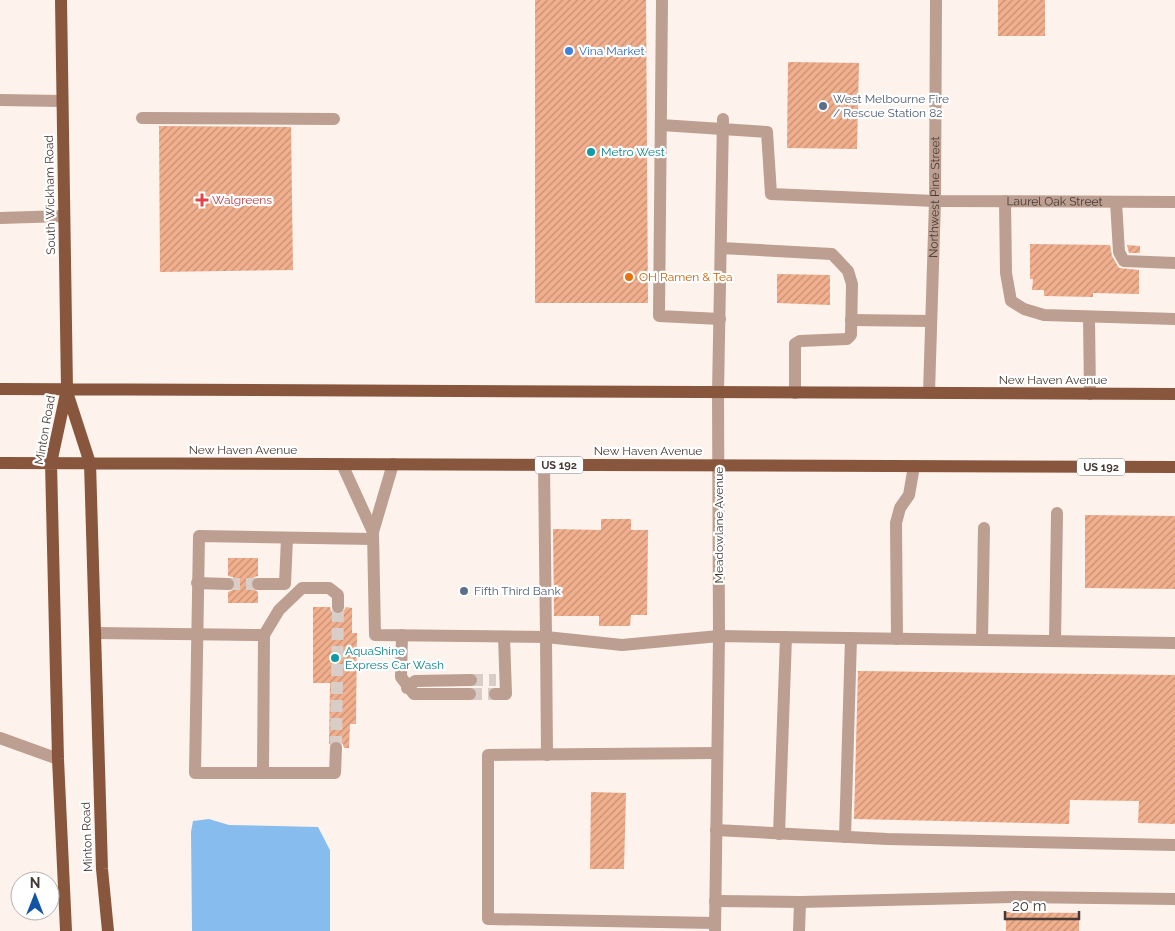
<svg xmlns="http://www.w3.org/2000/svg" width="1175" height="931" font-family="Raleway,sans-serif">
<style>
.water{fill:#86bdee}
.building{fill:url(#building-hatch)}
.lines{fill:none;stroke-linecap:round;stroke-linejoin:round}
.minor-tunnel{stroke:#d9cdc8;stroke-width:12;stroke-dasharray:12 6;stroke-linecap:butt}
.minor{stroke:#bc9f90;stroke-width:12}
.major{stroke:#88563c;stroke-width:12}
.shop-dot{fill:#3f7fe0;stroke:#fff;stroke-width:2}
.service-dot{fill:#5c6f8a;stroke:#fff;stroke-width:2}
.culture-dot{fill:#0f9aa8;stroke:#fff;stroke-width:2}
.health-dot{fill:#e0444e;stroke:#fff;stroke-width:2}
.food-dot{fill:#e8710a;stroke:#fff;stroke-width:2}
.labels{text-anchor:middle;stroke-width:4.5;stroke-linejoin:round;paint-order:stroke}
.shield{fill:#fff;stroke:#7d7572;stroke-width:1}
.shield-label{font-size:11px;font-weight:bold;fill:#453a35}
.shop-label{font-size:12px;fill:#366cbe;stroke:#fff;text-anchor:start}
.service-label{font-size:12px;fill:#4e5e75;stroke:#fff;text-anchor:start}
.culture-label{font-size:12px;fill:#0d838f;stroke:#fff;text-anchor:start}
.street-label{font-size:12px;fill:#453a35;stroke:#fff}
.health-label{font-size:12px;fill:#be3a42;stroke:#fff;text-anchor:start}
.food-label{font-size:12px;fill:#c56008;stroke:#fff;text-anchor:start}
</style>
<defs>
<pattern id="building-hatch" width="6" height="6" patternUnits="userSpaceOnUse" patternTransform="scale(1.25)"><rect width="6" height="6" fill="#f1af8d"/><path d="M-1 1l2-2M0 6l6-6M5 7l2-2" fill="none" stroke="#c58f74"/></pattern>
</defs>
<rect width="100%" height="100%" fill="#fef2ed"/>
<path class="water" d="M209,819L229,825L318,827L330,850V931H192L191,832L193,821Z"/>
<path class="building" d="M535,0H646L648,303H535Z
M998,0H1045V36H998Z
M788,62L859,63L857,149L787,148Z
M159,126L291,127L293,270L160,272Z
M1030,244L1110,245L1112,256L1119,268L1139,270V294L1093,293V297L1044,296V290H1032L1033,279H1030Z
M1127,245L1140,246V253H1129Z
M777,274L830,275V305L777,303Z
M1085,515L1175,516V589L1085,588Z
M601,519H631V530H648L647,615H631L630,626H599V616H554L553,529L601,530Z
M228,558H258V576L254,577L250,584L251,588L258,592V603H228V592L235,589L236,584L233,577L228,576Z
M313,607H330L331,611L338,615L342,614L346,607L352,608V633H357L356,724H350L349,748H344L343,744L337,740L329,744L330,683H313Z
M858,671L1175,675V824L1138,823L1139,801L1070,800L1069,824L854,819Z
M591,792L626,793L624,869H590Z
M1006,912L1079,913V931H1006Z"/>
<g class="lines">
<path class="minor-tunnel" d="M228,584H258
M471,680H496
M470,694H495
M336,748L338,607"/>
<g class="minor">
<path d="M662,0L659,316L720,319"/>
<path d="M0,100L62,101"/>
<path d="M142,118L334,119"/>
<path id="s1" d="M661,125L767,132L771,194L935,201L1175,202"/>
<path d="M1005,201L1006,273L1011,301L1024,309L1044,315L1175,319"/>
<path d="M1116,202L1119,252L1124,261L1175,263"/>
<path d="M0,218L64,216"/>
<path d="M721,248L832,254L848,271L852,284L851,335L847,339L800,341L795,344V393"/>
<path d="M1089,318L1090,394"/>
<path d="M851,320L931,321"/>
<path id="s2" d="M929,393L935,201L936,0"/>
<path d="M342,464L373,532"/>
<path d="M393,464L373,532L375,635L546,637L544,465"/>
<path d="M197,583L228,584"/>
<path d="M258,584H285L287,538"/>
<path d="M95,633L264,635"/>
<path d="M402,635L401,677L414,694H470"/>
<path d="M897,639L896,523L900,508L909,495L914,466"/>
<path d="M982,640L984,528"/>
<path d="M1055,641L1057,513"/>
<path d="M407,688L415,681L471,680"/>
<path d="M495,694H506L504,637"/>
<path d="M0,738L58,759"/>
<path d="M336,748L335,773H195L199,536L373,539"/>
<path d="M547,755L546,637L622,645L719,636L1175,643"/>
<path d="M263,773L264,635L279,610L302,588H329L338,595V607"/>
<path d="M716,830L887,839L1175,845"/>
<path d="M779,834L786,637"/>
<path d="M845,837L851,638"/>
<path d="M715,901L800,902L799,931"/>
<path d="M800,902L1013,897L1175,899"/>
<path d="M715,923L488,919V755L717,753"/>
<path d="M715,931L719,636L718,393L723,119"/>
</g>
<path class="major" d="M61,0L67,389L51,463L58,759L66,931
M0,389L1175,394
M67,392L90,463L102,869L108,931
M0,463L1175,467"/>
</g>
<circle class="shop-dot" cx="569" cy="51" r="5"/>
<g class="service-dot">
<circle cx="823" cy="106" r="5"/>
<circle cx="464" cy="591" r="5"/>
</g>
<g class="culture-dot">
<circle cx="591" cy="152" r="5"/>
<circle cx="335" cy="658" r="5"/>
</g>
<path class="health-dot" d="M199.5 192.5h5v5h5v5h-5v5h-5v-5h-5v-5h5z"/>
<circle class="food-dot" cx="629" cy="277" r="5"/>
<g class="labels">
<g class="shield">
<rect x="535" y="456.5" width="48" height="17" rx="4"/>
<rect x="1077" y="458.5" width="48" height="17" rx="4"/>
</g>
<g class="shield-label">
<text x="559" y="469">US 192</text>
<text x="1101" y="471">US 192</text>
</g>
<g class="shop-label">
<text x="579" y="55">Vina Market</text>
</g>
<g class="service-label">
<text x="833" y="103">West Melbourne Fire<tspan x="833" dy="14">/ Rescue Station 82</tspan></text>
<text x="474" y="595">Fifth Third Bank</text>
</g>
<g class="culture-label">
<text x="601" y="156">Metro West</text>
<text x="345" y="655">AquaShine<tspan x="345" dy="14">Express Car Wash</tspan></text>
</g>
<g class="street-label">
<text transform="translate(50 195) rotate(-91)" y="4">South Wickham Road</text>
<text dy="4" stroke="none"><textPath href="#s2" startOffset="196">Northwest Pine Street</textPath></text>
<text dy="4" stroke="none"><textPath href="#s1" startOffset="452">Laurel Oak Street</textPath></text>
<text x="1053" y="384">New Haven Avenue</text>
<text transform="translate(45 430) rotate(-80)" y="4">Minton Road</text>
<text x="243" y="454">New Haven Avenue</text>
<text x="648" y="455">New Haven Avenue</text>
<text transform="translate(719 525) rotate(-90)" y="4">Meadowlane Avenue</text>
<text transform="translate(87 837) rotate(-92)" y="4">Minton Road</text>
</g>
<g class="health-label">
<text x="212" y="204">Walgreens</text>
</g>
<g class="food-label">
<text x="639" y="281">OH Ramen &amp; Tea</text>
</g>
</g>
<g transform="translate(35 896)"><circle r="24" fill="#ffffff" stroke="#b5b0ae"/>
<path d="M0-4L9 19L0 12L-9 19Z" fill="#1454a4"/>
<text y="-8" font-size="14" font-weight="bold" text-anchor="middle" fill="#453a35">N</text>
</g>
<path d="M1005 911v8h74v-8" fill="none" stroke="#453a35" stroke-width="2.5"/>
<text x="1012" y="911" font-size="15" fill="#453a35" stroke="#ffffff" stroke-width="4" paint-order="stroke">20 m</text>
</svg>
